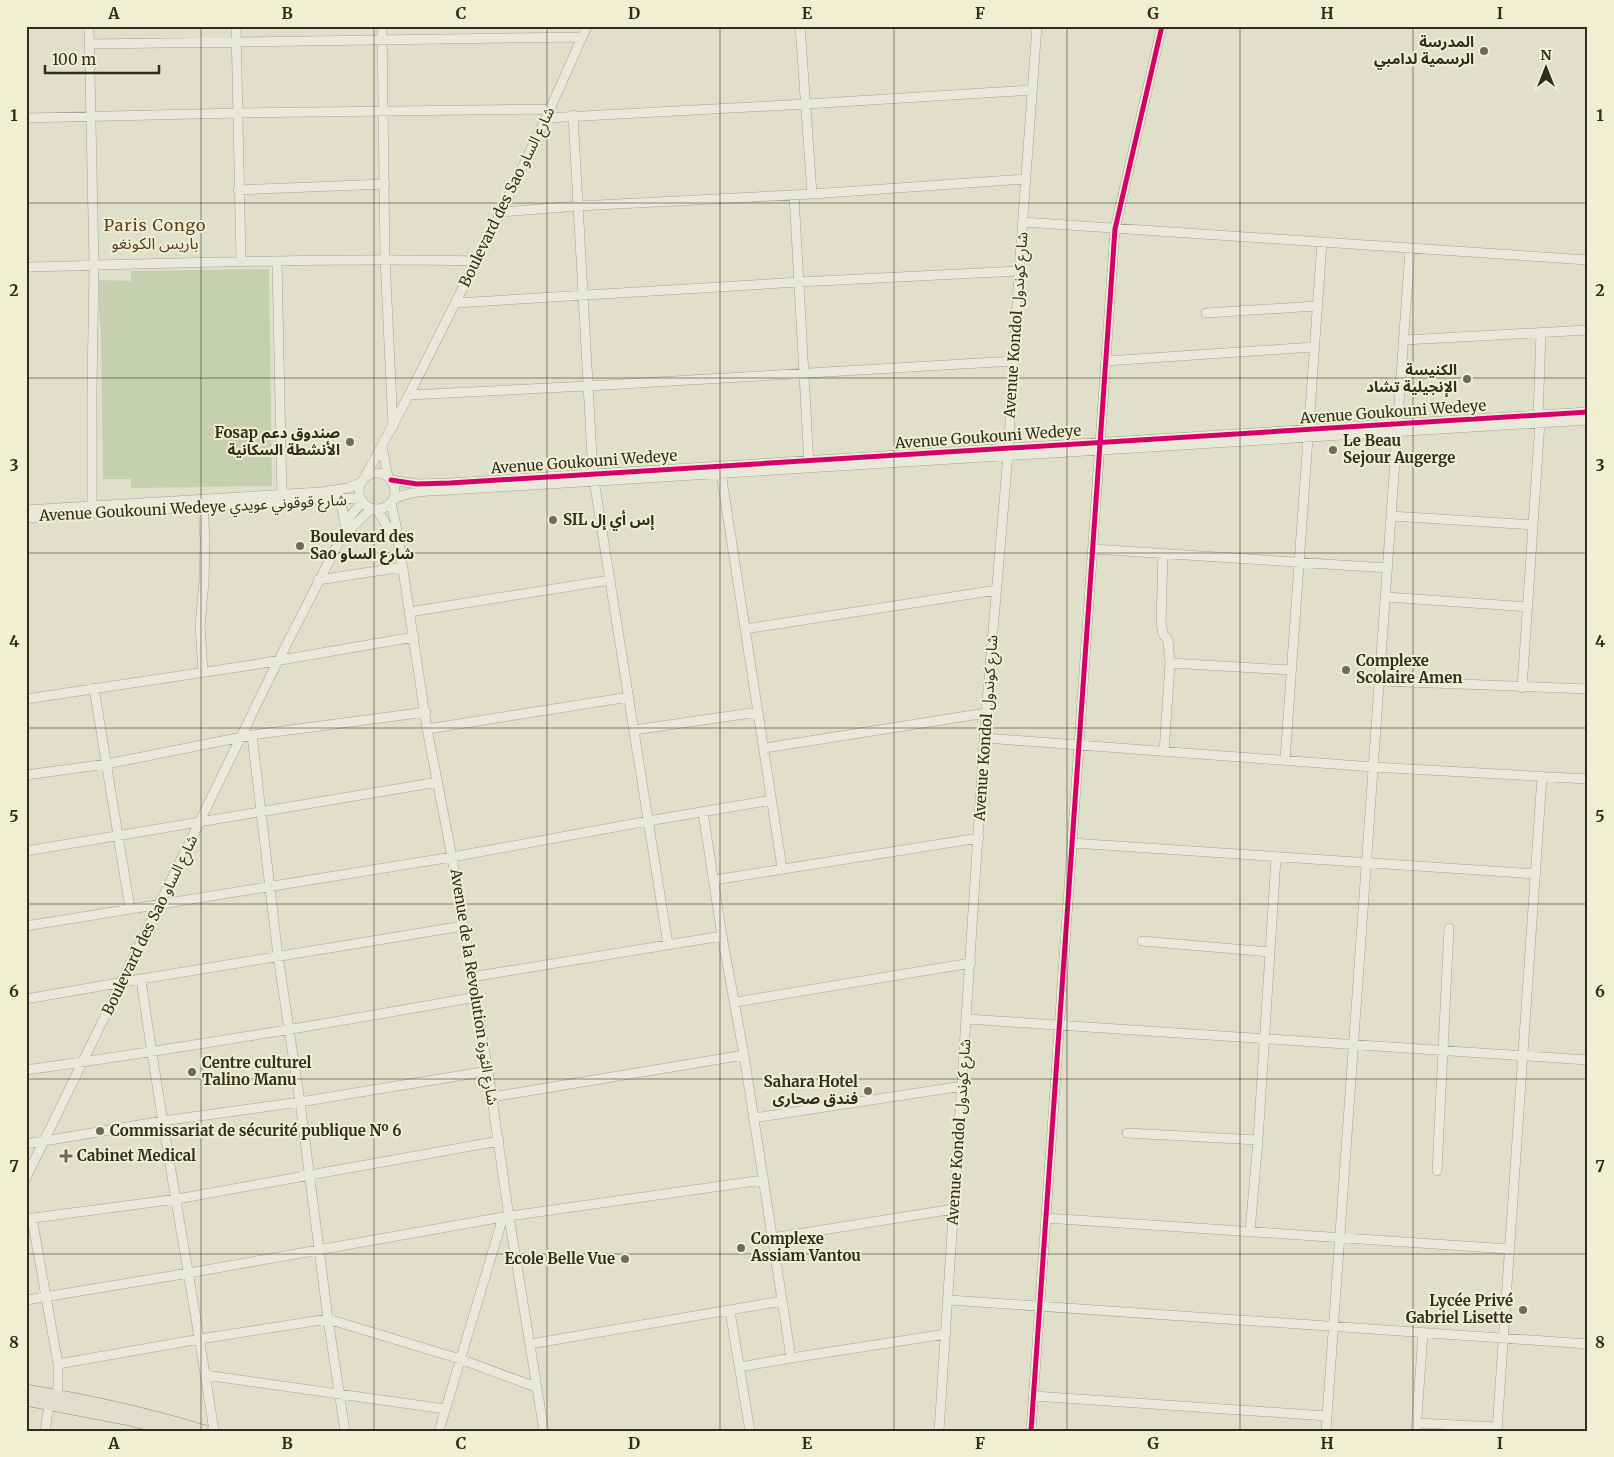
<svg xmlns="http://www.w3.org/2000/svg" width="1614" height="1457" font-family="Merriweather,'Noto Sans Arabic',serif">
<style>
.green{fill:#c7d0ae}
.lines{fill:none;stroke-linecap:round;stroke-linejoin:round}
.minor-casing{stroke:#a5a394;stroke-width:10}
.major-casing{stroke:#8a887a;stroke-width:12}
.minor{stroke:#e8e8db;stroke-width:9}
.major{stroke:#dfdecd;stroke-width:11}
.cycleway-casing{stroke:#f0efd1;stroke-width:8}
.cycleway{stroke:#d6006c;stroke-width:5}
.grid{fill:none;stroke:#312c1e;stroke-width:1;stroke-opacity:0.55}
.poi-dot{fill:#6e6b5a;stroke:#f0efd1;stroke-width:2}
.labels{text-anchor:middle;stroke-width:4;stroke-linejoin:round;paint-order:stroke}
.poi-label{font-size:15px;font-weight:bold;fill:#312c1e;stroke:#f0efd1;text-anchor:start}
.street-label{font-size:15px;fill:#312c1e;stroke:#f0efd1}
.neighbourhood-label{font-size:16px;letter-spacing:1px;fill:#593c23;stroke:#f0efd1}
.neatline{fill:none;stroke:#312c1e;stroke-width:2}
.grid-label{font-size:16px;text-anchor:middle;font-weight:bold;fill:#312c1e}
</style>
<rect width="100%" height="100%" fill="#e0dfca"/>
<path class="green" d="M269,269L272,486L131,488V479H103L101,331L99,312V280L131,281V271Z"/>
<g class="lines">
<g class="minor-casing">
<path id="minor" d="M89,26L94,265L92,390V506
M236,26L241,261
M382,26L385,259L393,427
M800,26L812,194
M89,44L582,37
M573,115L593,474L668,945
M26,118L237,113L550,109
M546,118L806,104L1032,90
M238,190L385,184
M794,195L809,465
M501,212L578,206L812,194L1026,179
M1023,222L1588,260
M277,261L282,498
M26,267C176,263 326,258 476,261
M456,303L799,282L1019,271
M1206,313L1316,306
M1404,340L1588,330
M1106,361L1314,347
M409,395L587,386L1014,361
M1538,416L1541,333
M382,447L388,477
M359 491a18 18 0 1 1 36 0a18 18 0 1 1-36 0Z
M721,473L782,868
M365,477L409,395L501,212L546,118L587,26
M391,480L417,484L450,483L1588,412
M334,498L342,508L345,524
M393,500C409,490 432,491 450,490L1588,420
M391,503L397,530L427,729L452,857L488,1071L509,1217L544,1431
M203,506L205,540L204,582L200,625L203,673
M26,510L321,492L348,488L360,483
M377,510L398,543
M1391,516L1533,525
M26,518L334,498L360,499
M341,538L371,509
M1093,549L1388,568
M1163,554L1161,622L1163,634L1168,640L1170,663L1164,752
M318,580L403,567
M1386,597L1528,607
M409,612L610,580
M745,629L997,590
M1170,663L1291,670
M1380,681L1588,689
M94,688L130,909
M1522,688L1540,422
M26,699L252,665L414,637
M427,729L629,697
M634,730L758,712
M252,735L278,956L300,1102L328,1319L345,1431
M985,738L1373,767L1588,779
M765,748L986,713
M1285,760L1322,242
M26,775L107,764L252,735L426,712
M703,812L722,936L744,1055L791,1358
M1072,843L1536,874
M26,851L438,782
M714,880L979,838
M26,926L452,857L648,821L772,800
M1142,941L1270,952
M471,977L722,936
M141,979C162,1130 191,1280 214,1431
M26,999L141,979L463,926
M736,1002L971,963
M967,1019L1588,1060
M26,1070C177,1049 326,1024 476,997
M492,1097L744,1055
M754,1118L963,1086
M1127,1133L1258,1140
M26,1144L163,1121L300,1102L488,1071
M1437,1171L1449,928
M26,1178L273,671L341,538L348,519L362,502
M32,1218L58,1364V1402
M1046,1218L1509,1249
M26,1219L177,1199L499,1141
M1250,1231L1258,1140L1276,858
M772,1238L954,1209
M26,1300L189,1273L503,1217L763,1180
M949,1300L1588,1344
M730,1311L750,1431
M530,1344L782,1301
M58,1364L200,1339L328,1319L460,1359L536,1387
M740,1367L791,1358L946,1334
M205,1375L445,1409
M1034,1396L1327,1416
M1417,1423L1497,1427
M45,1431L49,1404
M439,1431L503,1217
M939,1431L986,713L1008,455L1019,271L1037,26
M1031,1431L1115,229L1162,26
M1326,1431L1410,249
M1416,1431L1423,1333
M1497,1431L1542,776"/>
</g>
<g class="major-casing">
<path id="major" d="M26,1390C86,1400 146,1413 205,1431
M26,1400L125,1419L173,1431"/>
</g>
<use href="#minor" class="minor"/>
<use href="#major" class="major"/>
<g class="cycleway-casing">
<path id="cycleway" d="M391,480L417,484L450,483L1588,412
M1031,1431L1115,229L1162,26"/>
</g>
<use href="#cycleway" class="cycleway"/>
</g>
<path class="grid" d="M201,26V1431M374,26V1431M547,26V1431M720,26V1431M894,26V1431M1067,26V1431M1240,26V1431M1413,26V1431M26,203H1588M26,378H1588M26,553H1588M26,728H1588M26,904H1588M26,1079H1588M26,1254H1588"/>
<g class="poi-dot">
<circle cx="1484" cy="51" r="5"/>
<circle cx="1467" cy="379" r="5"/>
<circle cx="350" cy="442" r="5"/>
<circle cx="1333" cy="450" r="5"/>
<circle cx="553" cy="520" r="5"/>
<circle cx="300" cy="546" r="5"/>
<circle cx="1346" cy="670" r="5"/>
<circle cx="192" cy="1072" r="5"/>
<circle cx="868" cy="1091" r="5"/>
<circle cx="100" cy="1131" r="5"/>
<path d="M63.5 1148.5h5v5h5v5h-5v5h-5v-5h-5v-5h5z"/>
<circle cx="741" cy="1248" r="5"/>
<circle cx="625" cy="1259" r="5"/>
<circle cx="1523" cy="1310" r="5"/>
</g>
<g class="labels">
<g class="poi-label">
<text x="1474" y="47" text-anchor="end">المدرسة<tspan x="1474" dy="17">الرسمية لدامبي</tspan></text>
<text x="1457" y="375" text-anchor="end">الكنيسة<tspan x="1457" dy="17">الإنجيلية تشاد</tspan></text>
<text x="340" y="438" text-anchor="end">Fosap صندوق دعم<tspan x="340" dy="17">الأنشطة السكانية</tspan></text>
<text x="1343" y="446">Le Beau<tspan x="1343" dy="17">Sejour Augerge</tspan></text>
<text x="563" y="525">SIL إس أي إل</text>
<text x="310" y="542">Boulevard des<tspan x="310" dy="17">Sao شارع الساو</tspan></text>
<text x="1356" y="666">Complexe<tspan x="1356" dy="17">Scolaire Amen</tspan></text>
<text x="202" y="1068">Centre culturel<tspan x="202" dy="17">Talino Manu</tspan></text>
<text x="858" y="1087" text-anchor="end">Sahara Hotel<tspan x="858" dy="17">فندق صحارى</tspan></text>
<text x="110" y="1136">Commissariat de sécurité publique Nº 6</text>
<text x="77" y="1161">Cabinet Medical</text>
<text x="751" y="1244">Complexe<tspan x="751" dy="17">Assiam Vantou</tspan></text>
<text x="615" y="1264" text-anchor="end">Ecole Belle Vue</text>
<text x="1513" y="1306" text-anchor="end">Lycée Privé<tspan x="1513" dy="17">Gabriel Lisette</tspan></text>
</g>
<g class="street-label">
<text transform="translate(507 197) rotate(-64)" y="5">Boulevard des Sao شارع الساو</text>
<text transform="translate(1016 325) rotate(-86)" y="5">Avenue Kondol شارع كوندول</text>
<text transform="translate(1393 412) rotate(-4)" y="5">Avenue Goukouni Wedeye</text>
<text transform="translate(988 437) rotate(-4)" y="5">Avenue Goukouni Wedeye</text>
<text transform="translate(584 462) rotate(-4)" y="5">Avenue Goukouni Wedeye</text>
<text transform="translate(193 508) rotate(-3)" y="5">Avenue Goukouni Wedeye شارع قوقوني عويدي</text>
<text transform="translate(986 728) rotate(-86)" y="5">Avenue Kondol شارع كوندول</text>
<text transform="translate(150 925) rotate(-64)" y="5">Boulevard des Sao شارع الساو</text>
<text transform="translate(474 987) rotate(81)" y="5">Avenue de la Revolution شارع الثورة</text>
<text transform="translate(959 1132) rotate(-86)" y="5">Avenue Kondol شارع كوندول</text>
</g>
<g class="neighbourhood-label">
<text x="155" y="231">Paris Congo<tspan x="155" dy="18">باريس الكونغو</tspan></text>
</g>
</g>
<rect width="1614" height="1457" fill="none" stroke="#f0efd1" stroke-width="55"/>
<g transform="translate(1546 68)" stroke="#f0efd1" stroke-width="4" paint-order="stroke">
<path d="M0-4L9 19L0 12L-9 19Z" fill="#312c1e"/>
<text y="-8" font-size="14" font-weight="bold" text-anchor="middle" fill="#312c1e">N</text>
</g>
<path d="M45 65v8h114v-8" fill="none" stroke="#312c1e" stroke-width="2.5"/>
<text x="52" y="65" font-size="15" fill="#312c1e" stroke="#f0efd1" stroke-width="4" paint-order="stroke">100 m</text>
<rect x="28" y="28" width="1558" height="1402" class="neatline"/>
<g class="grid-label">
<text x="114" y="19">A</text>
<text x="287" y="19">B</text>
<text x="461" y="19">C</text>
<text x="634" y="19">D</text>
<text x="807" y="19">E</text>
<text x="980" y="19">F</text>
<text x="1153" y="19">G</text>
<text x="1327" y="19">H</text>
<text x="1500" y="19">I</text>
<text x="14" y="121">1</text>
<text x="1600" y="121">1</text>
<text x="14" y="296">2</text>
<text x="1600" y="296">2</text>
<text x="14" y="471">3</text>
<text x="1600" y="471">3</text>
<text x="14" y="647">4</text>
<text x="1600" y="647">4</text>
<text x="14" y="822">5</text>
<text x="1600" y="822">5</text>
<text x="14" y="997">6</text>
<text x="1600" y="997">6</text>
<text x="14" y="1172">7</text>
<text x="1600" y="1172">7</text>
<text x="14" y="1348">8</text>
<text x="1600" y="1348">8</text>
<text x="114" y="1449">A</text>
<text x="287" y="1449">B</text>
<text x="461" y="1449">C</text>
<text x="634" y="1449">D</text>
<text x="807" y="1449">E</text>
<text x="980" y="1449">F</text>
<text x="1153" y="1449">G</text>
<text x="1327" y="1449">H</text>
<text x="1500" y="1449">I</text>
</g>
</svg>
